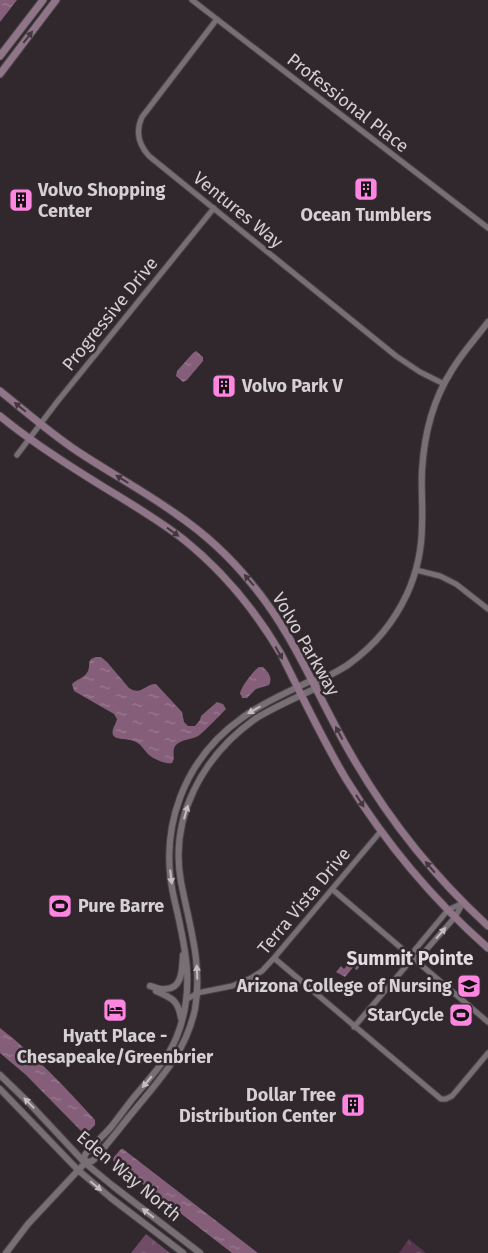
<svg xmlns="http://www.w3.org/2000/svg" width="488" height="1253" font-family="'Fira Sans',sans-serif">
<style>
.forest{fill:url(#forest-crowns)}
.park{fill:url(#park-crowns)}
.water{fill:url(#water-ripples)}
.lines{fill:none;stroke-linecap:round;stroke-linejoin:round}
.minor-casing{stroke:#494346;stroke-width:7}
.tertiary-casing{stroke:#494346;stroke-width:8}
.secondary-casing{stroke:#494346;stroke-width:9}
.minor{stroke:#786f75;stroke-width:5}
.tertiary{stroke:#786f75;stroke-width:6}
.secondary{stroke:#907588;stroke-width:7}
.oneway{fill:#43373f}
.oneway2{fill:#c2bdc0}
.labels{text-anchor:middle;stroke-width:5;stroke-linejoin:round;paint-order:stroke}
.street-label{font-size:18px;fill:#d5d0d3;stroke:#30282d}
.poi-label{font-size:18px;font-weight:bold;fill:#d5d0d3;stroke:#30282d;text-anchor:start}
.neighbourhood-label{font-size:19px;font-weight:bold;fill:#e4dae1;stroke:#30282d}
</style>
<defs>
<pattern id="forest-crowns" width="20" height="18" patternUnits="userSpaceOnUse" patternTransform="scale(1.25)"><rect width="20" height="18" fill="#704c66"/><path d="M2 6a3 3 0 1 1 6 0M12 15a3 3 0 1 1 6 0" fill="none" stroke="#84657b"/></pattern>
<pattern id="park-crowns" width="20" height="18" patternUnits="userSpaceOnUse" patternTransform="scale(1.25)"><rect width="20" height="18" fill="#57364e"/><path d="M2 6a3 3 0 1 1 6 0M12 15a3 3 0 1 1 6 0" fill="none" stroke="#6e5267"/></pattern>
<pattern id="water-ripples" width="26" height="14" patternUnits="userSpaceOnUse" patternTransform="scale(1.25)"><rect width="26" height="14" fill="#855f7a"/><path d="M2 4q2-2 4 0t4 0M15 11q2-2 4 0t4 0" fill="none" stroke="#9b7c92"/></pattern>
</defs>
<rect width="100%" height="100%" fill="#30282d"/>
<path class="forest" d="M146,1234L170,1253H131Z"/>
<path class="park" d="M409,1239L426,1253H399Z"/>
<path class="water" d="M0,0H17L0,22Z
M196,351L203,357V361L187,380L183,382L176,376L177,371L193,353Z
M96,657H101L107,662L129,688C142,696 144,684 156,684L182,712L184,722L188,726H195L200,720L201,716L217,702L223,704L226,709C223,712 201,735 198,736C191,740 182,739 176,745C171,750 176,758 172,763C166,765 151,758 147,753C144,750 142,746 139,744C130,737 116,741 113,735C111,730 116,724 117,719L114,714L74,691L72,684C77,679 85,678 88,671C91,663 86,660 96,657Z
M259,667H263C268,672 273,677 269,685L256,689L247,698H242C242,696 241,695 240,694C240,688 254,670 259,667Z
M354,957L362,963L357,970L355,969L356,966L355,965L345,977L336,972L341,966L344,969Z
M0,1028C35,1055 65,1087 95,1120V1125L87,1133L82,1132L26,1075L0,1053Z
M121,1149H123L258,1253H232L114,1162L113,1160L114,1157Z"/>
<g class="lines">
<g class="minor-casing">
<path id="minor" d="M192,0L488,228
M217,19L142,117C135,132 139,145 149,156L396,356L420,372L444,384
M17,455L57,402L214,208
M416,570L440,576L456,584L488,609
M332,889L488,1022
M274,958L441,1099H446L452,1096L488,1053
M413,958L420,957L455,917L463,903
M186,1000L197,993L232,986L251,978L262,971L274,958L381,831
M354,1027L413,958V952L448,910L463,903"/>
</g>
<g class="tertiary-casing">
<path id="tertiary" d="M150,986C155,987 160,990 165,989C183,989 182,968 183,955
M156,991C172,998 178,1000 181,1018
M0,1075L28,1102L85,1163L113,1186L200,1253
M0,1089L78,1170L111,1198L183,1253
M85,1163C87,1162 90,1162 92,1161C96,1159 99,1153 102,1150C113,1137 123,1124 133,1112C160,1079 186,1052 195,1009C203,965 189,924 181,882C169,817 203,756 255,719C274,707 296,698 316,688C317,686 318,683 320,681C327,676 341,670 349,664C374,646 394,622 407,594C417,572 422,549 422,524C423,507 421,489 422,471C424,435 432,401 452,370C462,353 476,338 488,322
M85,1163C85,1160 84,1157 85,1155C87,1151 106,1133 111,1127C119,1117 126,1107 134,1097C150,1078 168,1059 177,1036C196,988 185,945 174,898C158,828 184,759 242,718C263,702 289,692 312,680L317,681
M6,1253L28,1224L85,1163"/>
</g>
<g class="secondary-casing">
<path id="secondary" d="M0,56L43,0
M0,74L56,0
M0,391C25,411 50,433 77,451C110,473 144,491 176,514C204,533 230,557 251,583C291,630 314,688 344,742C382,811 430,873 488,926
M0,416C30,441 63,462 97,483C126,501 156,518 183,539C223,571 255,610 281,654C302,696 322,739 346,779C385,842 432,899 488,948"/>
</g>
<use href="#minor" class="minor"/>
<use href="#tertiary" class="tertiary"/>
<use href="#secondary" class="secondary"/>
</g>
<defs><path id="oneway-solid" d="M-6-.8H1V-3.2L6.5 0L1 3.2V.8H-6Z" transform="scale(1.25)"/></defs>
<g class="oneway">
<use href="#oneway-solid" transform="translate(28 37) rotate(-52)"/>
<use href="#oneway-solid" transform="translate(20 407) rotate(-141)"/>
<use href="#oneway-solid" transform="translate(122 479) rotate(-148)"/>
<use href="#oneway-solid" transform="translate(173 532) rotate(36)"/>
<use href="#oneway-solid" transform="translate(249 580) rotate(-131)"/>
<use href="#oneway-solid" transform="translate(279 653) rotate(61)"/>
<use href="#oneway-solid" transform="translate(339 733) rotate(-118)"/>
<use href="#oneway-solid" transform="translate(360 801) rotate(57)"/>
<use href="#oneway-solid" transform="translate(430 867) rotate(-131)"/>
</g>
<g class="oneway2">
<use href="#oneway-solid" transform="translate(254 710) rotate(150)"/>
<use href="#oneway-solid" transform="translate(186 812) rotate(-74)"/>
<use href="#oneway-solid" transform="translate(171 877) rotate(83)"/>
<use href="#oneway-solid" transform="translate(441 933) rotate(-49)"/>
<use href="#oneway-solid" transform="translate(197 972) rotate(-92)"/>
<use href="#oneway-solid" transform="translate(147 1082) rotate(130)"/>
<use href="#oneway-solid" transform="translate(29 1103) rotate(-134)"/>
<use href="#oneway-solid" transform="translate(96 1186) rotate(40)"/>
<use href="#oneway-solid" transform="translate(148 1213) rotate(-142)"/>
</g>
<defs>
<g id="building-square" transform="scale(1.25)"><rect x="-9" y="-9" width="18" height="18" rx="4" fill="#fe85e0" stroke="#30282d"/><path d="M-4-6H4V6H1V3H-1V6H-4ZM-2.5-4.3h1.7v1.8h-1.7ZM.8-4.3h1.7v1.8H.8ZM-2.5-1h1.7V.8h-1.7ZM.8-1h1.7V.8H.8Z" fill="#111"/></g>
<g id="stadium-square" transform="scale(1.25)"><rect x="-9" y="-9" width="18" height="18" rx="4" fill="#fe85e0" stroke="#30282d"/><path d="M0-5a6.5 5 0 1 0 0 10a6.5 5 0 1 0 0-10ZM-3.5-1.8h7v3.6h-7Z" fill="#111"/></g>
<g id="university-square" transform="scale(1.25)"><rect x="-9" y="-9" width="18" height="18" rx="4" fill="#fe85e0" stroke="#30282d"/><path d="M0-5L7-2L0 1L-7-2ZM-4 1L0 2.5L4 1V4Q0 6-4 4Z" fill="#111"/></g>
<g id="hotel-square" transform="scale(1.25)"><rect x="-9" y="-9" width="18" height="18" rx="4" fill="#fe85e0" stroke="#30282d"/><path d="M-6-4.5h1.5V1H6V5H4.5V3h-9V5H-6ZM-4 0a1.8 1.8 0 1 1 3.6 0ZM.5 0V-2.5h3Q6-2.5 6 0Z" fill="#111"/></g>
</defs>
<g fill-rule="evenodd">
<use href="#building-square" x="366" y="189"/>
<use href="#building-square" x="21" y="200"/>
<use href="#building-square" x="224" y="386"/>
<use href="#stadium-square" x="60" y="906"/>
<use href="#university-square" x="469" y="986"/>
<use href="#hotel-square" x="115" y="1010"/>
<use href="#stadium-square" x="461" y="1015"/>
<use href="#building-square" x="353" y="1105"/>
</g>
<g class="labels">
<g class="street-label">
<text transform="translate(348 103) rotate(38)" y="6">Professional Place</text>
<text transform="translate(238 210) rotate(39)" y="6">Ventures Way</text>
<text transform="translate(110 314) rotate(-51)" y="6">Progressive Drive</text>
<text transform="translate(306 644) rotate(60)" y="6">Volvo Parkway</text>
<text transform="translate(304 901) rotate(-50)" y="6">Terra Vista Drive</text>
<text transform="translate(129 1176) rotate(40)" y="6">Eden Way North</text>
</g>
<g class="poi-label">
<text x="38" y="196">Volvo Shopping<tspan x="38" dy="21">Center</tspan></text>
<text x="366" y="221" text-anchor="middle">Ocean Tumblers</text>
<text x="242" y="392">Volvo Park V</text>
<text x="78" y="912">Pure Barre</text>
<text x="452" y="992" text-anchor="end">Arizona College of Nursing</text>
<text x="444" y="1021" text-anchor="end">StarCycle</text>
<text x="115" y="1042" text-anchor="middle">Hyatt Place -<tspan x="115" dy="21">Chesapeake/Greenbrier</tspan></text>
<text x="336" y="1101" text-anchor="end">Dollar Tree<tspan x="336" dy="21">Distribution Center</tspan></text>
</g>
<g class="neighbourhood-label">
<text x="410" y="965">Summit Pointe</text>
</g>
</g>
</svg>
